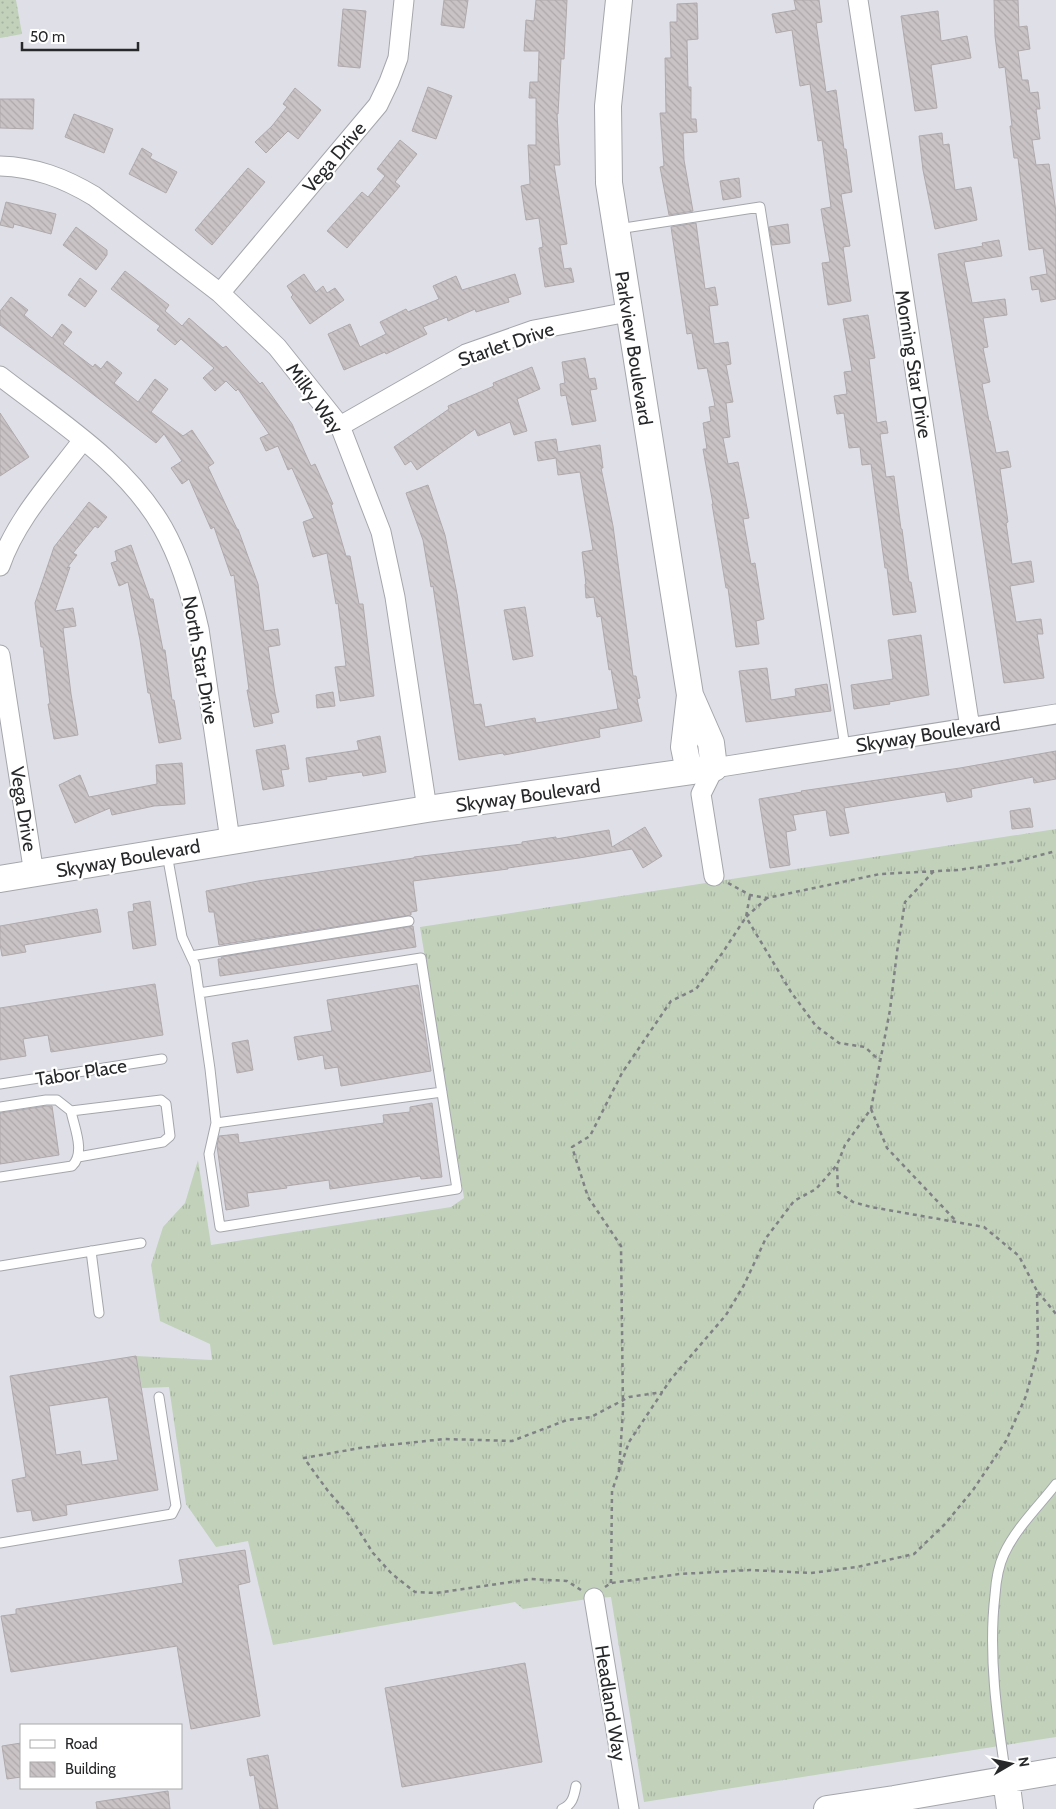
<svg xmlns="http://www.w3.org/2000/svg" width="1056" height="1809" font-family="Cabin,sans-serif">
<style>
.grass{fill:url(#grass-tufts)}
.park{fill:url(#park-dots)}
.building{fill:url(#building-back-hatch);stroke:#b0a9ac;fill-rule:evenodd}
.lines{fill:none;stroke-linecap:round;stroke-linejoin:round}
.lane-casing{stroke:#a5a6ad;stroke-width:11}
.street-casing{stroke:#a5a6ad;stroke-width:21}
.secondary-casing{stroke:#a5a6ad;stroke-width:28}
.path{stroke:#808185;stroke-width:2.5;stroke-dasharray:4 4;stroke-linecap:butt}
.lane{stroke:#fff;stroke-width:9}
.street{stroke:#fff;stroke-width:19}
.secondary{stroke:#fff;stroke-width:26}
.labels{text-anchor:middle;stroke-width:4.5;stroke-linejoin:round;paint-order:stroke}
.street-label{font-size:19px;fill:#27282a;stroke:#fff}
</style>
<defs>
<pattern id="grass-tufts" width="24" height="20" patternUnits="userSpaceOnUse" patternTransform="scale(1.25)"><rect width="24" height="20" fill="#c1d1ba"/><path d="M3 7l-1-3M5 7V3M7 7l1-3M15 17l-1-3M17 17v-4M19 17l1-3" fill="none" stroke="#a6b3a0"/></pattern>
<pattern id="park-dots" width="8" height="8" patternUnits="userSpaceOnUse" patternTransform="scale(1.25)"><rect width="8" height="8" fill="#c1d1ba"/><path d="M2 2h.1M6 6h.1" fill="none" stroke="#a6b3a0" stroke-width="1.8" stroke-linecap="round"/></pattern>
<pattern id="building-back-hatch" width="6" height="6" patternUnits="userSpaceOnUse" patternTransform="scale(1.25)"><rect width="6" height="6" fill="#cac3c6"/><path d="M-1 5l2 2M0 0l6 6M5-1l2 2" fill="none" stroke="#aea8aa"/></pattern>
</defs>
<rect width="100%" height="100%" fill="#dfe0e7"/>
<path class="grass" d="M1056,829V1737L644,1802L611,1597L594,1598L523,1609L515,1602L273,1645L248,1541L216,1547L186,1504L169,1387L142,1388L136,1356L212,1360L210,1344L160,1321L151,1265L163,1227L185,1203L198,1160L211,1245L451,1207L464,1198L420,927Z"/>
<path class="park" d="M0,0H16L22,34L0,38Z"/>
<path class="building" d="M444,0H468L464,28L441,25Z
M536,0H567L564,59H561L558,114H557L560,165H554L567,244L560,245L564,269L571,268L574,282L545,287L539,248L543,247L539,218L526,220L521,186L530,184L528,145H536V98H529L530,82H538L539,51H524L526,20L534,21Z
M794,0H819L822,22L816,23L826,92L836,90L844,149H846L852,192L841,194L850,246L843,247L851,301L828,305L822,263L830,262L821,209L831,207L822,140L818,141L810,84L800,86L792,30L776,33L772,14L796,10Z
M994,0H1018L1019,27L1027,26L1030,49L1018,51L1022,80H1028L1030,93L1038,92L1040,109H1036L1040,139L1032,140L1036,165L1049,164L1056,212V299L1041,302L1039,289L1032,290L1030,277L1047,274L1043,248L1029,250L1018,158H1014L1010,126H1012L1005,67L999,68L995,36Z
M697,3L698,39L687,40L688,87H691V119H696L697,132L683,133L684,160L693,211L669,215L660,167L664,166L660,113H666L665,58H671L670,22H677V4Z
M343,9L366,11L360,68L338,66Z
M938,11L941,41L967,36L971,58L931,65L937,108L915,111L901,16Z
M428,87L452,96L436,139L412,131Z
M295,88L321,110L298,139L288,131L266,153L255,142L272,126L287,107L283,104Z
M0,99H34L33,129L0,128Z
M74,114L113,129L104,153L65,137Z
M942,133L943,145L949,144L955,190L971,187L977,220L935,229L923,170L919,136Z
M400,140L417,154L395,182L400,186L347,248L327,231L362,192L368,197L385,176L377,169Z
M142,148L152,154L150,158L177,172L166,193L129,174Z
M248,168L265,182L212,245L195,230Z
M739,178L741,197L723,200L720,181Z
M6,202L56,214L51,234L14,224L13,228L0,225Z
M696,223L705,289L715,287L718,305L709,306L714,344L728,342L731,364L726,365L733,402L726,403L730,437L723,438L728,464L738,462L749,518L743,519L751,564L755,563L764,619L756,621L759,644L736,647L728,588H726L712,504H713L703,449H707L703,423L711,421L709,407L715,406L707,368L698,369L692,333L687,334L671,227Z
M788,224L790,243L772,245L769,227Z
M76,227L107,250V255L96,270L63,245Z
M999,240L1002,256L964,262L972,303L1005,299L1007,315L983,318L988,347L983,348L990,382L982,384L989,421H990L996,453L1008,451L1011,467L1000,469L1008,522L1006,523L1012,564L1031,561L1034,582L1010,586L1016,622L1041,619L1043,634H1037L1044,678L1004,683L973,473L938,254L983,246L982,243Z
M125,271L169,305L165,311L182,326L189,318L223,348L226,346L260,384L262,382L292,424L311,466L315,464L333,504L331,505L346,556H350L359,604H363L374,696L340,701L335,667L346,666L338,603L336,604L327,553L313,557L303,522L314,518L292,468L288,470L278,446L266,451L260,438L269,434L238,389L236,391L226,381L215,391L203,378L214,368L181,339L175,345L157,330L160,326L111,289Z
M304,274L316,292L323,286L327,293L335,288L344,300L310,324L291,297L293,295L287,286Z
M515,274L521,294L508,298L509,302L476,312L475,309L448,321L447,317L423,327L427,334L386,354L385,352L344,370L328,334L350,324L360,347L386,334L380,322L406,309L408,312L439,299L433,286L456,276L462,290Z
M80,278L97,291L85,307L68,295Z
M11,297L28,310L24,315L52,338L62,324L72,332L63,344L93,367L95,364L101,369L107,361L122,373L114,383L138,402L155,379L168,389L151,412L183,436L192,430L214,463L208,467L237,529H238L258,584L264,631L278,629L280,645L268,647L275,694L279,712L271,714L273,723L254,727L247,690H249L234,575L231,576L214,527L211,529L189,479L182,484L171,468L182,461L164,434L156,443L72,378L0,325V311Z
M868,315L875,358L869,359L877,423L886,421L888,433L880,434L886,477L894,476L901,529H902L909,582H911L916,612L893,615L887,568H885L871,464L862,465L860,447L849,448L844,413L837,414L834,396L847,394L844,372L852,371L843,319Z
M585,358L589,379L595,378L597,389L590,390L596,421L572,425L566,395L561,396L560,384L565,383L562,362Z
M532,367L540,389L517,399L527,431L514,435L510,422L478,436L475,429L417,470L411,461L405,465L394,447L449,409L448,406L494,386L493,383Z
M0,413L29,457L0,476Z
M556,439L558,452L600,445L603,468H601L613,526L633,676H636L640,698L637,699L642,721L599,729L600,737L504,755L503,753L459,760L433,586L431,587L423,540L406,493L428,485L445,535L457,594L474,705L481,704L485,727L535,718L536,723L618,709L611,669L609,670L601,616L597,617L594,597L586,598L585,584H586L582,552L593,550L580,472L558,475L556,458L538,461L535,442Z
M89,502L107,517L98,528L95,526L73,553L77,555L67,568L70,567L55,611L73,608L76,626L63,628L71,694L78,735L54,739L48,704H50L43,647H41L35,603L54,547Z
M131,545L150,599H153L163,650H165L172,700H174L181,739L159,743L150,693H148L140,640L128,582L119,586L111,563L117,561L115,551Z
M525,607L533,656L513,660L504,610Z
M921,635L929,695L889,702L890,704L854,709L851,685L893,679L888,640Z
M767,668L771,700L796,696L795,689L827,684L831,711L746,722L739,671Z
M333,692L335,706L317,708L316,695Z
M380,736L386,772L363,776L362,772L326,777L327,779L309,782L306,758L359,750L357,741Z
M285,745L289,769L281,770L284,786L263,790L256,750Z
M1056,751V779L1034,783L1033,777L971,789L972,797L947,802L945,792L844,808L849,833L830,836L826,810L793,815L796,830L786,832L790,865L770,868L759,799L802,792L801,791L960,768Z
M182,763L185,804L154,806L112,815L110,808L75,823L59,785L80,775L89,797L157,784L156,765Z
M1030,808L1033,827L1012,829L1010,811Z
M645,827L662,856L643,868L632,849L579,858L508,868V869L413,881L417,911L411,912V915L219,945L214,912H209L206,891L258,881L414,858V857L522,844V842L556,837V839L609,830L612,847Z
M150,901L156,945L133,949L128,912L134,911L133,904Z
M97,909L101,932L24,945L26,952L2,956L0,944V926Z
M413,926L416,947L220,976L218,959H222L221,957Z
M155,984L163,1035L51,1052L48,1035L23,1039L26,1056L0,1060V1008Z
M418,985L431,1071L341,1086L338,1067L325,1069L323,1055L298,1060L294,1037L332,1031L327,1000Z
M248,1040L253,1070L237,1073L232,1043Z
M432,1103L442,1177L421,1179L420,1176L330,1189L329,1180L286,1186L287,1188L247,1193L249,1206L226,1210L217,1146L219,1136L238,1134L239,1143L384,1123L383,1115L410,1112V1107Z
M46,1106H52L59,1155L0,1164V1113Z
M136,1356L158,1490L66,1505L67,1515L33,1521L31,1510L17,1512L12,1480L26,1477L10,1376ZM108,1397L118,1460L82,1465L80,1451L56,1455L49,1406Z
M245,1550L250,1582L238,1585L260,1716L191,1729L177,1646L11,1672L1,1616L16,1614V1609L183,1583L179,1560Z
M525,1663L542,1762L402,1787L385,1688Z
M21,1743V1777L7,1779L2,1746Z
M268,1755L278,1809H260L254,1775L250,1776L247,1759Z
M168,1791L170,1809H97L96,1802Z"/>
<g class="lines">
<g class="lane-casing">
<path id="lane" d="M618,229L760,207L845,747
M167,854L182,937L195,965L210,1069L216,1123L209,1154L220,1227L457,1189L421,958L199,993
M191,956L409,921
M0,1084L162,1059
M0,1107L46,1100H57L71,1111C74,1127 86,1153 72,1166L0,1177
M71,1111L161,1100L166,1104L170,1136L163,1142L78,1157
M216,1123L442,1092
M91,1251L99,1313
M0,1266L141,1243
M0,1543L172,1514L176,1506L159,1397
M1006,1777C997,1717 988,1655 995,1595C996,1580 998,1567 1004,1554C1016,1528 1039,1506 1056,1484
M562,1809C572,1805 574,1797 576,1786"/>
</g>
<g class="street-casing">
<path id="street" d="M858,0L970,728
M0,166C35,167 64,178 94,196L220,293L277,347L340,426L381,532L395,597L427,809
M220,293L378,105L389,82L398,58L404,0
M0,376C58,421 126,463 163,528C181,560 191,594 199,629L230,840
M340,426L466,354L534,330L628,312
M0,566C16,519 53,480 83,440
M0,655L34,874
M714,876L701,794L714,768L1056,714
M594,1598L629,1809"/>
</g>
<g class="secondary-casing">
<path id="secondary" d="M619,0L608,106L609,183L690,695L684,747L689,771
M0,879L427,809L714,768L711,743L690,695
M1006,1779L1010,1809
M827,1809L894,1799L1056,1771"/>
</g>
<path class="path" d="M728,883L750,895L767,898L880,874L958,870L1018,861L1056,851
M767,898L746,917L791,992L816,1026L839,1043L865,1047L880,1061
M871,1109L887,1148L957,1222
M1038,1292L1056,1314
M619,1471L623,1410L621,1246L588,1197L572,1147L590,1136L622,1073L671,1001L696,989L723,952L746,917L750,895
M611,1583L612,1491L629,1442L671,1379L726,1315L744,1285L766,1238L794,1201L816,1189L837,1165
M605,1587L611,1583L680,1574L750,1570L811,1573L857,1567L914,1554L945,1524L973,1490L1006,1441L1026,1396L1038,1350L1037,1291L1019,1256L984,1227L871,1207L853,1202L838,1192L837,1165L845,1145L871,1109L890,1010L897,952L905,902L934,871
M581,1590L567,1581L531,1579L436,1593L415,1592L392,1574L373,1553L349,1515L328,1491L304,1458L360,1448L445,1439L512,1441L567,1420L591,1417L629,1397L663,1392"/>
<use href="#lane" class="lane"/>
<use href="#street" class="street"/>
<use href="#secondary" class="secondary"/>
</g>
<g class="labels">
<g class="street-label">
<text transform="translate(334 157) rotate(-50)" y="7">Vega Drive</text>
<text transform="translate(506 344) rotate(-19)" y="7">Starlet Drive</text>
<text transform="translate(634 348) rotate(81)" y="7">Parkview Boulevard</text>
<text transform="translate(914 364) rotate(81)" y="7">Morning Star Drive</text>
<text transform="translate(315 398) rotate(54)" y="7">Milky Way</text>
<text transform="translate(201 660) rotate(80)" y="7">North Star Drive</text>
<text transform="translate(928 734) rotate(-9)" y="7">Skyway Boulevard</text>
<text transform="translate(528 795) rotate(-8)" y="7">Skyway Boulevard</text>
<text transform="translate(24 809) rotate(81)" y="7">Vega Drive</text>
<text transform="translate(128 858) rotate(-10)" y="7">Skyway Boulevard</text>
<text transform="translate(81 1072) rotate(-9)" y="7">Tabor Place</text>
<text transform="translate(611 1703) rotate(81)" y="7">Headland Way</text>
</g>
</g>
<rect x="20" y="1724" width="162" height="65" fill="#ffffff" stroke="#a9a9aa"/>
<rect x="30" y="1740" width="25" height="8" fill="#ffffff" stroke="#a9a9aa"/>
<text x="65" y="1749" font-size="15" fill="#27282a">Road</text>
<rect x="30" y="1762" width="25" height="15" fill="url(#building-back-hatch)" stroke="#a9a9aa"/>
<text x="65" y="1774" font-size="15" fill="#27282a">Building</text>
<g transform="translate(1011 1764) rotate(81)" stroke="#ffffff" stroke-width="4" paint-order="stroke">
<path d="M0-4L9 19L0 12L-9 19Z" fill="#27282a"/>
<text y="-8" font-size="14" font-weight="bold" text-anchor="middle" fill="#27282a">N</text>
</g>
<path d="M22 42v8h116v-8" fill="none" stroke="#27282a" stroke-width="2.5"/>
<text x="30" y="42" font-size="15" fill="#27282a" stroke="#ffffff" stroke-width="4" paint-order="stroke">50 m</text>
</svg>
